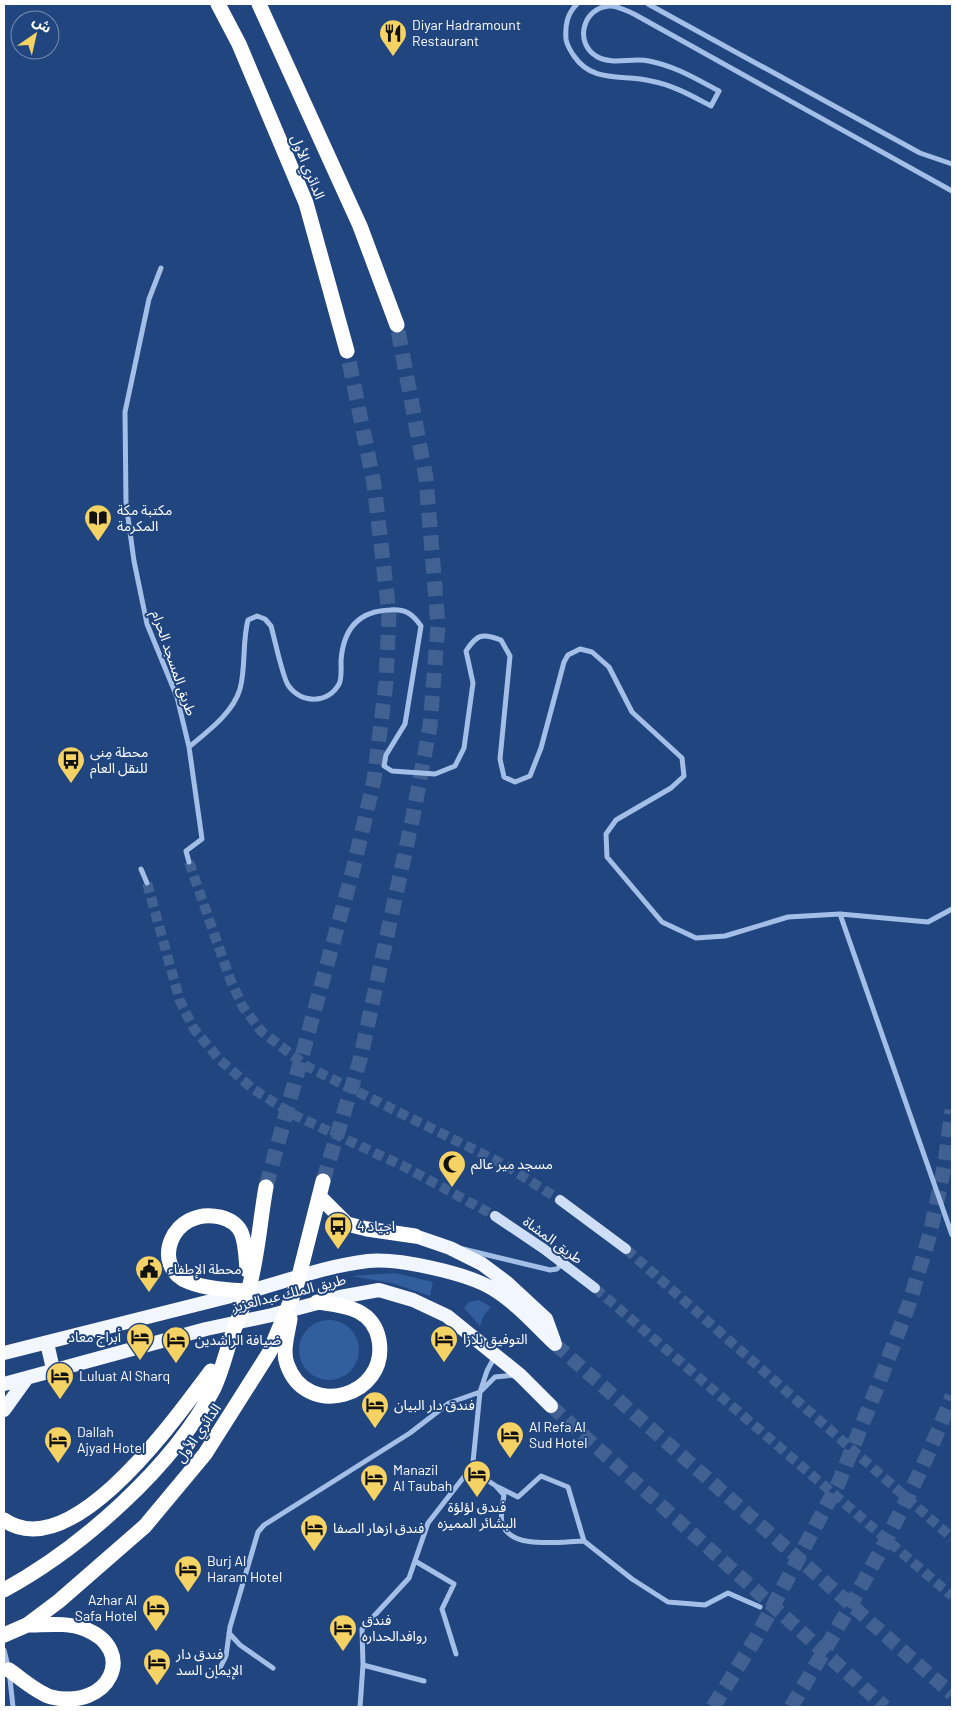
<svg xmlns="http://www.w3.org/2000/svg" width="956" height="1711" font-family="Barlow,'Noto Sans Arabic',sans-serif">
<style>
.green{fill:#325e9d}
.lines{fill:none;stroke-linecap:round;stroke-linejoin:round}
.secondary-tunnel{stroke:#416192;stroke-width:10;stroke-dasharray:10 5;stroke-linecap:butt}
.trunk-tunnel{stroke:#416192;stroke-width:14;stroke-dasharray:14 7;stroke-linecap:butt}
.motorway-tunnel{stroke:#416192;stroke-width:15;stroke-dasharray:15 8;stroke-linecap:butt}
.minor{stroke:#a4bfe7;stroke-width:5}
.secondary{stroke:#cedef6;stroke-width:10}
.trunk{stroke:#f2f6fe;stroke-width:14}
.motorway{stroke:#fff;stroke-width:15}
.labels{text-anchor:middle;stroke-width:4;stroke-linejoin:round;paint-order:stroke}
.poi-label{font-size:14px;fill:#fff;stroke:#20457f;text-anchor:start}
.street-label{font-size:14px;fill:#fff;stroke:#20457f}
</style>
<rect width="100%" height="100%" fill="#20457f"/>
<path class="green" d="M395,1273L433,1282L430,1296L392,1283L351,1276Z
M479,1300L491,1307L484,1315L480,1326L464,1308L469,1302Z
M299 1350a30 30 0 1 1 60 0a30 30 0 1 1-60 0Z"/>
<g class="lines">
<path class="secondary-tunnel" d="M189,862L230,979L243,1007L261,1031L308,1067L505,1165L560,1200
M147,883L180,1001L194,1029L220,1060L253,1089L292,1114L405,1167L495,1216
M626,1249L952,1538
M595,1288L952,1596"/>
<path class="trunk-tunnel" d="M555,1344L952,1694
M551,1406L885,1707"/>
<path class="motorway-tunnel" d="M323,1181L360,1060L413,816L430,726L438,625L426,478L397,325
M266,1187L353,870L374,780L386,683L389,613L374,484L347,351
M713,1707L756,1638L839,1482L884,1370L909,1304L930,1234L945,1163L952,1110
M791,1707C851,1606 910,1506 952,1396"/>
<path class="minor" d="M577,4C567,14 565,25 566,39C567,46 570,50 574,56C593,84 623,74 651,81C673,85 692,96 711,106L719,91C696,79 675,66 649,61C631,57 613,66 596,56C574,42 583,8 609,6C616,5 627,11 634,14L952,191
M648,4L920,153L952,164
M161,268L149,299L125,412L126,503L134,561L147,624L177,697L189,747L202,839L186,851L189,862
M189,747C207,732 233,713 240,689C246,667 242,643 248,620L257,616L265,619L271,626C275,640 282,675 288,685C301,704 328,704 339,684C342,679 341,668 341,661C343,631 357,611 390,610C405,609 412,613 421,626L405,724L386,755L384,766L392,771L435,774L455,766L464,748L473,683L466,651C477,634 482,633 501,640L510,656L500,759L504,777L515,782L530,776L541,748L564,662L568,655L580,649L592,652L609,667L632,712L682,758L684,776L671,788L616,820L606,834L607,857L662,922L696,938L725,936L788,917L840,914L928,922L952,909
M141,869L147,883
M840,914L952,1235
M463,1249L550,1270L557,1269L562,1263
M470,1469L496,1486L504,1495C503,1503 500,1515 502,1523C510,1551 563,1541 584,1541L632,1579L668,1602L705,1605L728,1593L760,1607
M498,1487L518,1497L541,1476L568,1487L584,1541
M415,1561L454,1584L442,1609L456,1654
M229,1633L240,1645L273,1668
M4,1650L9,1670L13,1707
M363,1665L424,1681
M216,1676L226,1656L230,1627L258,1532L264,1525L410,1433L449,1403L480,1392L495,1377L514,1375
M360,1707L363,1665L362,1629L409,1578L428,1523L470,1469L473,1462L480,1392L487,1371L495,1356"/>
<path class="secondary" d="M560,1200L626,1249
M495,1216L544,1249L595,1288"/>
<path class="trunk" d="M415,1236L450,1248L482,1264L506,1282L546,1319L554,1341
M47,1343L53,1369
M4,1353C85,1333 166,1313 247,1292C287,1281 326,1266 368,1261C398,1258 467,1273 493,1289C516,1303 536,1326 555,1344
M4,1384L206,1329L272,1315L340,1297L379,1290L413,1300L447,1316L520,1375L551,1406
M4,1410L27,1378"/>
<path class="motorway" d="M218,4L239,44L306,203L347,351
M259,4L360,226L397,325
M320,1197L347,1224L367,1229L415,1236
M247,1270C246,1258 246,1243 241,1232C237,1224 228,1219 220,1217C172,1206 149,1267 189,1282C207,1289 230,1290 249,1291
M290,1319C288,1332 282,1351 287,1364C306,1420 389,1397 379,1340C373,1308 345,1306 317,1302
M4,1520C72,1567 177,1416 211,1371
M4,1590C81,1548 173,1467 214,1388C221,1373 225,1357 230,1341C236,1323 244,1306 249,1288C258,1255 260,1220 266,1187
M4,1635L27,1625L59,1601L145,1526L205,1454L269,1353L296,1288L323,1181
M9,1670C22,1679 36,1692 51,1697C110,1711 138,1650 85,1629C67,1622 46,1625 27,1625"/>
</g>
<defs>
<g id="restaurant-pin" transform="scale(1.4375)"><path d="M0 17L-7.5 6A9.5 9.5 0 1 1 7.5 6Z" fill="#f5d264" stroke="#20457f"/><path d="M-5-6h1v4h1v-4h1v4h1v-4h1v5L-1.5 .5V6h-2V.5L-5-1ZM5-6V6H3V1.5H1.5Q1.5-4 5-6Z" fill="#111"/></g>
<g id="library-pin" transform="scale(1.4375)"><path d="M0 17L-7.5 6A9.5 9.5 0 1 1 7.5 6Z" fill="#f5d264" stroke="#20457f"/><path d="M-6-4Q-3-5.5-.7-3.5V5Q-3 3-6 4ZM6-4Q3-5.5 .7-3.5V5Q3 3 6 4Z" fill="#111"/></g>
<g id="bus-pin" transform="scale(1.4375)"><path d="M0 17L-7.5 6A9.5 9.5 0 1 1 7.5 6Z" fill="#f5d264" stroke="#20457f"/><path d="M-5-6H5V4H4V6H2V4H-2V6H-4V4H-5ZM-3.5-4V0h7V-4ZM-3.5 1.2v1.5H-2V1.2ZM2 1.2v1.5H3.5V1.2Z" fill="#111"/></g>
<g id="mosque-pin" transform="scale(1.4375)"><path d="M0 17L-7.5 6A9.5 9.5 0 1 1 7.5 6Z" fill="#f5d264" stroke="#20457f"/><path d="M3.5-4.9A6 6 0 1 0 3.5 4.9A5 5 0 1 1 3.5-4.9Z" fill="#111"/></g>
<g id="civic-pin" transform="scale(1.4375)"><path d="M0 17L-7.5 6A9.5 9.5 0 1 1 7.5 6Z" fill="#f5d264" stroke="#20457f"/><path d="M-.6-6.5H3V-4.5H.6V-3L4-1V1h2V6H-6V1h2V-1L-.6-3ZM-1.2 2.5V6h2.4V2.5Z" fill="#111"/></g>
<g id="hotel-pin" transform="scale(1.4375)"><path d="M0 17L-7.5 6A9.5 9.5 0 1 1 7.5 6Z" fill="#f5d264" stroke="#20457f"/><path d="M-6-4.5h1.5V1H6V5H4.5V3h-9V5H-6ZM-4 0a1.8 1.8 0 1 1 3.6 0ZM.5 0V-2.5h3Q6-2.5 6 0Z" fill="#111"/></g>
</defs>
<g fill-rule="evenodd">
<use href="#restaurant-pin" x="393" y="33"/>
<use href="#library-pin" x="98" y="518"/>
<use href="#bus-pin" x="71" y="760"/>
<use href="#mosque-pin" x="452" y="1164"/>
<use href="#bus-pin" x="338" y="1226"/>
<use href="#civic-pin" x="149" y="1269"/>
<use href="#hotel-pin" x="140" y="1337"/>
<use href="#hotel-pin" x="444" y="1339"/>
<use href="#hotel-pin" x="176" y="1340"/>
<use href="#hotel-pin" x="60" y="1376"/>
<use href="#hotel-pin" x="375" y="1405"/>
<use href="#hotel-pin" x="510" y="1435"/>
<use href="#hotel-pin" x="58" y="1440"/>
<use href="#hotel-pin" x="477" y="1474"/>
<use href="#hotel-pin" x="374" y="1478"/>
<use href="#hotel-pin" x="314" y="1528"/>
<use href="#hotel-pin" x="188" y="1569"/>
<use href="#hotel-pin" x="156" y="1608"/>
<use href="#hotel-pin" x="343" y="1628"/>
<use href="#hotel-pin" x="157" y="1662"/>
</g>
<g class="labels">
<g class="poi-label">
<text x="412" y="30">Diyar Hadramount<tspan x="412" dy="16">Restaurant</tspan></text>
<text x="117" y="515">مكتبة مكة<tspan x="117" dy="16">المكرمة</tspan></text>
<text x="90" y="757">محطة مِنى<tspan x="90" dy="16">للنقل العام</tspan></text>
<text x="471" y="1169">مسجد مير عالم</text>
<text x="357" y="1231">اجياد 4</text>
<text x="168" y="1274">محطة الإطفاء</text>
<text x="121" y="1342" text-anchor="end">أبراج معاد</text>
<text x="463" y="1344">التوفيق بلازا</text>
<text x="195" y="1345">ضيافة الراشدين</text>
<text x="79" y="1381">Luluat Al Sharq</text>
<text x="394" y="1410">فندق دار البيان</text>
<text x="529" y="1432">Al Refa Al<tspan x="529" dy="16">Sud Hotel</tspan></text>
<text x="77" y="1437">Dallah<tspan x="77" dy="16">Ajyad Hotel</tspan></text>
<text x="393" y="1475">Manazil<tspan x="393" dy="16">Al Taubah</tspan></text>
<text x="477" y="1512" text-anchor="middle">فندق لؤلؤة<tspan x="477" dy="16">البشائر المميزه</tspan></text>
<text x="333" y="1533">فندق ازهار الصفا</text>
<text x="207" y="1566">Burj Al<tspan x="207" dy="16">Haram Hotel</tspan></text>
<text x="137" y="1605" text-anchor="end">Azhar Al<tspan x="137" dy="16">Safa Hotel</tspan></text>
<text x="362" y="1625">فندق<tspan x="362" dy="16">روافدالحدارہ</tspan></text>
<text x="176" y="1659">فندق دار<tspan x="176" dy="16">الإيمان السد</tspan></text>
</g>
<g class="street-label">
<text transform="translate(308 167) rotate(68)" y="5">الدائري الأول</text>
<text transform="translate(174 663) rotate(71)" y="5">طريق المسجد الحرام</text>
<text transform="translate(553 1240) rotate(36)" y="5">طريق المشاة</text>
<text transform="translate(289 1293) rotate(-14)" y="5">طريق الملك عبدالعزيز</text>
<text transform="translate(198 1433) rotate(-55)" y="5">الدائري الأول</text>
</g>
</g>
<rect width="956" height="1711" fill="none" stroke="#ffffff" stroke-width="10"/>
<g transform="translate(35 35) rotate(34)"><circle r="24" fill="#20457f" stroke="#798fb2"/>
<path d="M0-4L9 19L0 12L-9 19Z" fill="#f5d264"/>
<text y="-8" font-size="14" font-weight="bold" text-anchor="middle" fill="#ffffff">ش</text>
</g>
</svg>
